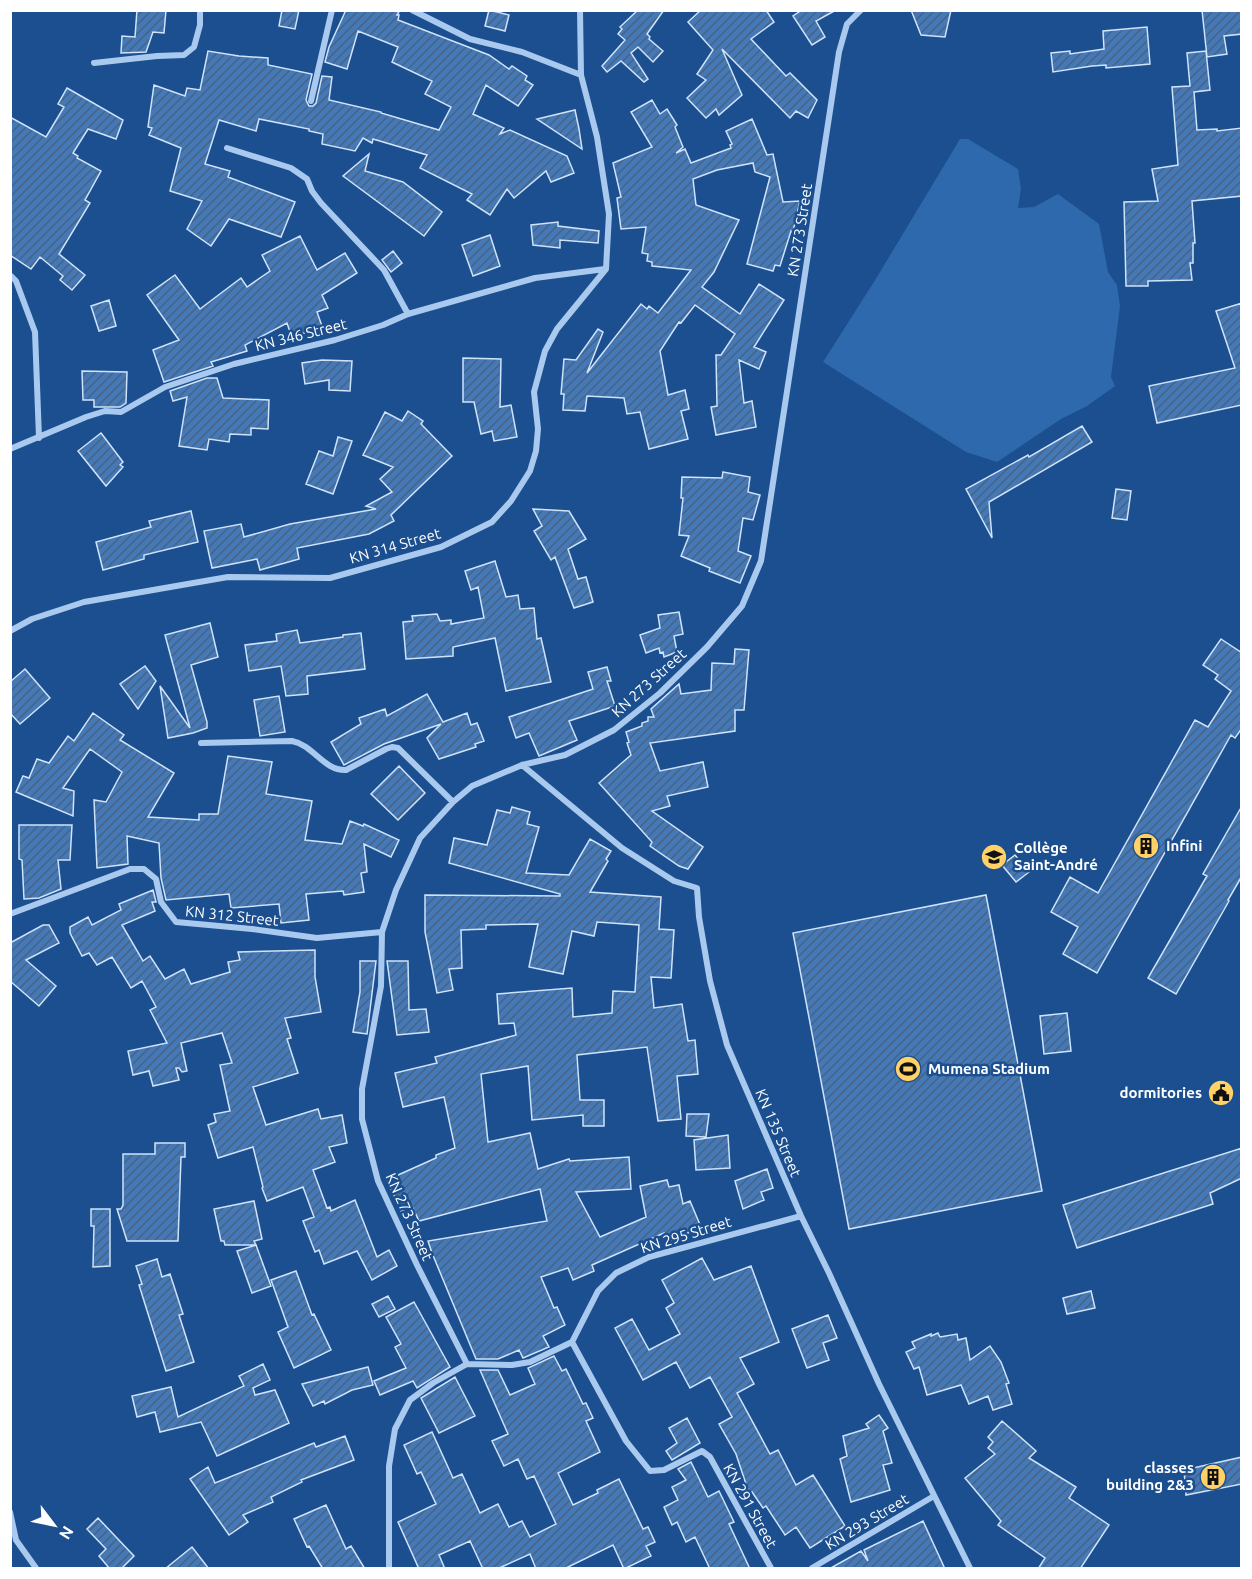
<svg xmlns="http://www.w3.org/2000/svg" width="1252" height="1579" font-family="Ubuntu,sans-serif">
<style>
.green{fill:#2e69ad}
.building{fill:url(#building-hatch);stroke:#cfe3fa;stroke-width:1.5}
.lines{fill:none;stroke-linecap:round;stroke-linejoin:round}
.street{stroke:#a9c9ee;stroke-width:6}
.labels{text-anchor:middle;stroke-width:5;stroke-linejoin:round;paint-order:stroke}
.street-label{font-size:15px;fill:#fff;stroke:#1b4f8f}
.poi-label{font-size:15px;font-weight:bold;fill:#fff;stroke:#1b4f8f;text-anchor:start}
</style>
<defs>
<pattern id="building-hatch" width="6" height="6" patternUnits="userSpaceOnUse" patternTransform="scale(1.5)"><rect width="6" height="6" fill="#4478b7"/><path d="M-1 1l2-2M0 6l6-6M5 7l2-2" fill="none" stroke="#486282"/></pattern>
</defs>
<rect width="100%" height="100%" fill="#1b4f8f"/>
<path class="green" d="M960,139H968L1018,169L1021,189L1018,208L1034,207L1058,194L1099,224L1108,272L1117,285L1120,306L1111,377L1115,386L1087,406L1061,419L997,462L966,452L823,362L877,277Z"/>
<path class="building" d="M137,10H166L164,33L153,32L146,52L121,53L122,36L135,37Z
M282,10H299L295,29L279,26Z
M346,10H400L397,15H399L398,20L489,55L509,69L512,66L527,76L525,80L533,85L518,106L486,85L473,114L504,128L500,134L510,130L567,156L574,173L551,182L546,171L514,198L507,189L490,215L467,200L472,194L420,168L427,155L373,139L372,143L363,138L355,151L322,144L323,134L309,131V129L259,119L256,131L219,120L205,164L230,171L228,177L295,202L281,237L229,219L211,246L187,229L202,201L170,191L181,148L149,135L152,128L148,127L154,85L185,96L187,88L200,90L208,51L239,56L268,58V65L312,74L306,100L309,106H313L316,103L322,76L332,77L329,100L381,112V113L439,130L451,107L425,94L432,81L392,62L398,47L358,31L347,69L325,62L329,47Z
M489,10L509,15L505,31L485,26Z
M638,10H664L647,34L650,37L649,39L663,51L653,62L638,47L631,53L648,79L644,82L621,61L607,72L602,66L625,40L618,34L622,29L620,27Z
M701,10H766L774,22L751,39L786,76L790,73L817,100L808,118L796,111L790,118L722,49L742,95L719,115L716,109L706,118L687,98L706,80L697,74L713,50L688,22Z
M802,10H836L816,21L825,37L812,45L793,16Z
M911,10H951L945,37L921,35Z
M1202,10H1242V34L1224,36L1227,54L1207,57Z
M1147,27L1150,64L1106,68V65L1092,66L1053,72L1051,53L1070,51V54L1104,49L1103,31Z
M1206,51L1210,90L1194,92L1197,130L1217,129V131L1242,128V196L1192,201L1195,243H1193V263H1190L1192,280L1148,281V286H1126L1124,202L1158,201L1152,169L1178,165L1172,87L1190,86L1187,53Z
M67,88L123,120L116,139L88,129L73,153L78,156L77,158L101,171L85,200L90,203L59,254L85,275L72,290L60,280L63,276L40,257L31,269L10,255V117L46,137L64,107L58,104Z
M652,100L660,114L667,109L677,125L675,127L683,147L676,153L685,149L691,163L731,148L730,145L732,144L726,131L752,119L767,155L773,154L783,202L800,201L793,232L791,231L780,266L775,265L773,271L747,264L770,177L755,172L753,163L717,170L693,179L696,205L739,220L714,272L702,287L740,314L759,284L784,300L754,347L766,352L759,369L739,360L744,403L752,401L756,427L716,435L711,407L717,406L716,355H721L735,334L695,305L681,323L679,322L660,351L668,395L685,390L689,409L681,411L688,439L649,449L640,412L627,414L624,398L587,396L585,411L563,410L564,394H561L564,359L576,360L598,329L603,332L587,373L641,304L647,309L649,306L658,313L691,270L652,266V262L647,261L648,254L642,253L646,227L621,229L617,198L621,197L613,163L652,147L631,112Z
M575,110L579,129L582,149L537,119Z
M369,154L365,171L403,182L442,212L424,236L343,176Z
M558,222V226L599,231L598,243L560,240V248L533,245L531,225Z
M490,235L500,266L473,276L462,245Z
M300,236L317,270L345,253L357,273L322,295L328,308L317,312L322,326L292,338L287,323L245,345L247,351L211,362L213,366L164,382L153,350L179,340L147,295L175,275L200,309L241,278L247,287L270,271L262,255Z
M393,251L402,263L391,272L382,260Z
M109,300L116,326L99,331L91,306Z
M1242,303V405L1157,423L1149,386L1235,368L1216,311Z
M463,358L501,359L500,407L511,405L517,437L494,441L492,431L481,434L474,402H463Z
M322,360L352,361L350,391L329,390V380L305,384L302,363Z
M82,371L127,372L126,403L120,407H94V400H83Z
M207,378H217L223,398L269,400L268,429L251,428V435L230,434L229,442L209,439L207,450L179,446L187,397L173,401L170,391Z
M408,411L423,421L421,424L452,456L391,515L394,521L369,534L297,548L299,559L260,570L257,559L212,568L204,531L241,524L244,537L290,524L376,509L366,506L392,492L380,479L393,467L363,455L385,412L402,421Z
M1082,426L1092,442L989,502L992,538L966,489L1028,455L1029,457Z
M101,433L123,462L120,465L123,467L106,486L78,451Z
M338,437L352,441L333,494L306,484L319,451L333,456Z
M723,472L750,477L748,492L760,495L753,520L743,518L738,551L751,556L740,583L709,571L710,568L681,556L689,536L679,535L683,498H681L682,477L722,478Z
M1116,489L1131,491L1127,520L1112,518Z
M533,509L569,511L586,539L568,549L578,579L586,577L593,602L574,608L555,557L551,560L534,531L542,526Z
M191,511L198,542L144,555V559L103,570L96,542L151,527L149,521Z
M495,561L506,597L518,595L520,609L534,608L537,639L541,638L551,682L506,691L495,638L453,647V656L406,659L403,622L413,621L412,616L437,614L440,621L451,620V624L484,618L478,587L471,590L465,571Z
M679,612L683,634L674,636L677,652L664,657L663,652L660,653L659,648L646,653L640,635L660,628L658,615Z
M210,623L218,657L191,665L207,722V728L193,733L168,738L160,686L190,728L165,635Z
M297,630L300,643L343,637V635L361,633L365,669L307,676L308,694L286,696L281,666L249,671L245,645L277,641L276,634Z
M1221,639L1242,653V728L1235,738L1231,735L1097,973L1063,954L1078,927L1051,912L1070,877L1098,893L1195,720L1208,727L1231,691L1215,679L1218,675L1203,665Z
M735,649L749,650L744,710H735V731L650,743L660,771L703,762L708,787L667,796L670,806L652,811L703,847L688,869L679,866L650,846L652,842L599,783L631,755L627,743L629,742L626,732L642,726V723L648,721V717H654L651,709L679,684L681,694L711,690L712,663L734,664Z
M145,666L156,681L138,709L120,684Z
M607,667L611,681H607L615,706L569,721L577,740L539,756L529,733L516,738L509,717L593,689L588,672Z
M25,669L50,698L20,724L10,713V682Z
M427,694L443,722L467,713L471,725L477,723L484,741L475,744L476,747L439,759L427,738L441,724L384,744L344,765L331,742L361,724L359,718L385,709L387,716Z
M279,696L285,732L260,736L254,700Z
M93,713L124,735L120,740L174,773L148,817L199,820V814H218L228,756L272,762L266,794L312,801L305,840L342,844L350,821L363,826L364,824L399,840L391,857L364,844L367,872L361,873L364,892L344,895L343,891L306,894L309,920L281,923L279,904L231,908L229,894L166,900L161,878L159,843L127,836L128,864L97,868L94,800L106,802L122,772L90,749L63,788L74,791L73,816L16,792L23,776L29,778L37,759L49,763L68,736L74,741Z
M399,766L425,793L398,820L371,794Z
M1242,806V876L1228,900L1229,901L1176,994L1148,978L1207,876L1203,874Z
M512,807L530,812L527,824L539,827L526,873L569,875L590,839L611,851L606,859L608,861L590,892L661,897L659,929L674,930L671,978L651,977L654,1008L682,1004L688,1041L695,1040L698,1074L677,1076L681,1119L658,1121L647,1047L577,1055L580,1100H604V1126H583V1115L532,1120L528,1066L481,1074L488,1142L530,1133L538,1169L569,1159L570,1161L629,1157L631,1189L576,1192L600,1237L646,1217L640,1186L667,1180L669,1187L679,1185L683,1204L690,1201L701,1227L668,1242L664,1233L592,1265L594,1271L573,1280L568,1268L541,1277L554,1308L557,1307L565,1325L543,1336L549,1347L523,1358L519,1350L498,1359H476L432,1253L428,1241L547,1221L540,1189L419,1221L412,1206L401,1211L387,1180L436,1158V1155L455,1148L444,1097L403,1107L395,1073L437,1063L435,1057L516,1035L514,1023L499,1024L497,994L572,988L573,1017L612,1013L613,991L635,992L639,925L597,922L594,936L572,931L563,974L529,967L538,924L486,925V929L461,930L462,968L449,969L453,990L437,993L425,932V895L560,896V894L449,863L454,838L487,845L497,810L510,813Z
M19,825H72L70,860H58L61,889L39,898L24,899L22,860L19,859Z
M1015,855L1029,872L1016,882L1002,865Z
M153,890L156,902H152L155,911L122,925L143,961L150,956L165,979L184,969L191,984L230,972L228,962L240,960L238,952L315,950V977L321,1012L285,1018L291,1038L287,1039L298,1073L253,1087L266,1125L318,1109L321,1119L342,1115L347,1143L329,1147L335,1162L313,1170L327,1208L330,1207L331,1211L355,1200L377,1257L389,1250L397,1266L372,1280L357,1251L324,1264L319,1250L315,1252L303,1221L314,1217L303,1187L267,1201L262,1188L263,1187L253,1147L218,1158L208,1125L216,1122L214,1114L230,1111L220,1065L232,1063L222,1033L181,1043L187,1071L182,1072L179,1068H176L179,1080L153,1086L149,1071L133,1075L128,1051L167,1043L150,1010L156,1007L142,981L131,988L112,957L97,965L89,953L82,956L70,933V927L88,917L92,925L121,910L119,904Z
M986,895L1042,1191L849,1229L793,933Z
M43,925H49L59,943L26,960L56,986L39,1006L10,981V943Z
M360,961H376L367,1034L353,1032L360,992Z
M387,961H408L409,1010L426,1009L429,1032L397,1035Z
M1067,1013L1071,1051L1044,1054L1040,1016Z
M687,1114H709L706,1137L686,1136Z
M728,1135L730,1168L696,1170L694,1140Z
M155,1143H185V1157H181L178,1241H127L117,1209H121L123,1205V1154H155Z
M1242,1148V1178L1210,1193L1213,1204L1077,1248L1063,1205Z
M767,1169L773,1188L761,1192L764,1200L743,1209L735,1181Z
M254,1201L262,1239L254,1241L256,1245H225L224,1241H221L214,1209Z
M91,1209H110V1266L93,1267L94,1226H91Z
M256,1245L271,1286L252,1293L237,1251Z
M702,1258L714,1280L751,1266L779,1342L740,1358L754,1384L737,1393L770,1454L778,1450L796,1485L813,1475L845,1526L810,1548L796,1527L785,1535L766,1506L763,1508L752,1492L749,1493L736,1454L719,1424L732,1417L710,1377L690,1388L676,1362L643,1380L615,1328L632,1319L649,1350L680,1334L666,1308L674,1303L662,1280Z
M157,1259L162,1277L170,1274L183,1314L179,1315L194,1362L166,1371L139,1285L142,1284L136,1266Z
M296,1271L312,1315L314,1314L331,1350L294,1368L278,1332L288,1327L271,1280Z
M1091,1291L1095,1308L1067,1314L1063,1298Z
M388,1296L395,1309L379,1317L372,1304Z
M414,1302L450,1367L417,1388L413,1381L380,1395L374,1381L406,1368L395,1347L401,1344L386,1317Z
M828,1315L837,1338L823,1343L829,1360L807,1368L792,1329Z
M938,1333L940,1337L957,1334L958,1340L966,1338L970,1360L990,1346L1001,1362L1009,1383L1006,1384L1012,1404L993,1410L988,1396L969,1404L961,1385L927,1395L919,1367L914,1369L906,1352L915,1348L912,1342L931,1334V1336Z
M554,1356L562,1371L566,1369L583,1404L586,1403L593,1418L586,1421L600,1452L558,1473L573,1505L598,1493L597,1490L619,1479L643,1529L648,1527L655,1542L646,1546L651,1556L624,1569L613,1545L564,1569H536L530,1554L497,1569H483L470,1541L439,1555L445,1569H419L398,1522L436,1504L421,1472L417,1474L404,1445L432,1432L453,1478L462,1474L480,1513L498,1504L509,1527L522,1521L530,1537L556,1524L534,1476L527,1479L518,1459L504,1466L492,1441L508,1434L480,1370H498L510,1395L535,1384L528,1368Z
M263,1364L270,1380L253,1388L255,1395L275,1390L289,1423L217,1456L201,1422L160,1432L155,1412L137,1417L132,1396L171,1387L178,1417L244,1386L239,1376Z
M368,1367L373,1385L352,1390L325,1404L324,1401L313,1406L302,1384Z
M455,1377L475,1416L439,1433L421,1398Z
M879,1415L888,1428L883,1431L892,1463L883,1465L890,1490L851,1502L840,1459L847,1456L843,1436L869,1428L866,1424Z
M687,1418L700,1443L672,1460L666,1451L677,1443L669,1428Z
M1002,1421L1036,1451L1029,1458L1076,1487L1069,1498L1109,1525L1080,1569H1038L1045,1558L998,1525L1001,1521L965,1478L995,1454L988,1448L993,1442L988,1437Z
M345,1436L354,1460L301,1480L302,1482L271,1497L273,1502L243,1515L248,1522L229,1535L190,1479L208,1467L215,1483L314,1443L316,1447Z
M1242,1457V1484L1186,1495L1184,1470Z
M691,1462L708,1497L719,1491L734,1522L729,1524L750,1569H710L695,1537L686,1542L677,1522L672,1525L664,1507L678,1500L672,1487L686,1480L678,1469Z
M326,1505L346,1549L351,1546L365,1569H323L309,1546L307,1547L294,1519Z
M98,1518L134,1556L121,1569H110L99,1556L106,1549L87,1529Z
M923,1521L945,1569H829L861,1551L868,1561L864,1550Z
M192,1547L209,1569H165Z"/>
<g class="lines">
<path class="street" d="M412,10L470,39L522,52L581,75
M94,63L157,56L184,55L194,47L200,25V10
M311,101L332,10
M227,148L291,168L307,179L312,191L321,203L384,270L408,314
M10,275L16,281L35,332L39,438
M10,449L86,417L105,411L121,412L165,387L234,364L335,340L383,325L408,314L535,278L605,269
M10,631L32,619L84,602L228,577L330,578L441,547L492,522L511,501L530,471L536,451L538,429L534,392L545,351L557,329L606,269L609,214L597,137L581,75L580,10
M201,743L292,741C313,745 324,771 346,770L386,749L392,747L398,748L453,802
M522,765L622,848L674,881L697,888L699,917L710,981L727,1045L801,1216L829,1273L879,1384L970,1568
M10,914L130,869H144L156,879L161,902L176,922L252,929L317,938L382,932
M572,1342L626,1441L650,1471L664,1470L702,1451L710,1457L771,1568
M467,1364L417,1265L378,1181L362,1119V1089L381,986L382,932L396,890L420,838L453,802L472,786L522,765L565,755L614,730L660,693L707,647L742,606L761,561L839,52L847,24L861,10
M10,1512L16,1540L36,1568
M389,1568V1466L395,1429L410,1400L433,1383L467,1364L512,1365L530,1362L572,1342L598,1291L616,1273L649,1257L801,1216
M812,1568L934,1496"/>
</g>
<defs>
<g id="building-disc" transform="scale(1.35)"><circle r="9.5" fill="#ffd166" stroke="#1b4f8f"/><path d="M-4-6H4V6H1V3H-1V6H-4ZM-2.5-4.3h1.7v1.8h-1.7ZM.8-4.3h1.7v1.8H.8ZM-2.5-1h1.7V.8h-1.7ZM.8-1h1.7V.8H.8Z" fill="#111"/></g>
<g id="school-disc" transform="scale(1.35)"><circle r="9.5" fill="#ffd166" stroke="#1b4f8f"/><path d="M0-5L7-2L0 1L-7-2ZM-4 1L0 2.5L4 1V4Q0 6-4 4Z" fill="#111"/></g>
<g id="stadium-disc" transform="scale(1.35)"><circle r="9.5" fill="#ffd166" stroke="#1b4f8f"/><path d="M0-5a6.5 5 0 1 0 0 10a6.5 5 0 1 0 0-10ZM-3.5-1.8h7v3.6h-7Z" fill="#111"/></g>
<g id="civic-disc" transform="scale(1.35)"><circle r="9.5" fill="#ffd166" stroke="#1b4f8f"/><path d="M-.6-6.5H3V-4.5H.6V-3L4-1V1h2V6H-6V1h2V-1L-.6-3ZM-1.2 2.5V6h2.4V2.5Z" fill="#111"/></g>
</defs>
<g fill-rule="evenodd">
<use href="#building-disc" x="1146" y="846"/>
<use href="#school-disc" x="994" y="857"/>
<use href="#stadium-disc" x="908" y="1069"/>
<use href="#civic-disc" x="1221" y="1093"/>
<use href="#building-disc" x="1213" y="1477"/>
</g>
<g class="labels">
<g class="street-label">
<text transform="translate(800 230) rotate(-81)" y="5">KN 273 Street</text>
<text transform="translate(301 335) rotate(-14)" y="5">KN 346 Street</text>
<text transform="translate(395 546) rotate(-16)" y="5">KN 314 Street</text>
<text transform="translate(649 683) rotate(-42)" y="5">KN 273 Street</text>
<text transform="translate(232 916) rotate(6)" y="5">KN 312 Street</text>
<text transform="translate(778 1133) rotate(67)" y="5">KN 135 Street</text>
<text transform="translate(409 1217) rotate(66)" y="5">KN 273 Street</text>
<text transform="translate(686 1235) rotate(-17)" y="5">KN 295 Street</text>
<text transform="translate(750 1506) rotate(61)" y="5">KN 291 Street</text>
<text transform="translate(867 1522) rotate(-31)" y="5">KN 293 Street</text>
</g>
<g class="poi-label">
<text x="1166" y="851">Infini</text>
<text x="1014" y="853">Collège<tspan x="1014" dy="17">Saint-André</tspan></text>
<text x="928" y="1074">Mumena Stadium</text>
<text x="1202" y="1098" text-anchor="end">dormitories</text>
<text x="1194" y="1473" text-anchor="end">classes<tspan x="1194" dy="17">building 2&amp;3</tspan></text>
</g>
</g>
<rect width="1252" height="1579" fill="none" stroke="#ffffff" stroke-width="24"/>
<g transform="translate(54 1525) rotate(122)" stroke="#1b4f8f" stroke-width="4.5" paint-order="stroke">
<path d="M0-4.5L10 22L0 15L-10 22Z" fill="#ffffff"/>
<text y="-9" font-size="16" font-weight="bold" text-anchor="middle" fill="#ffffff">N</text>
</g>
</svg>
